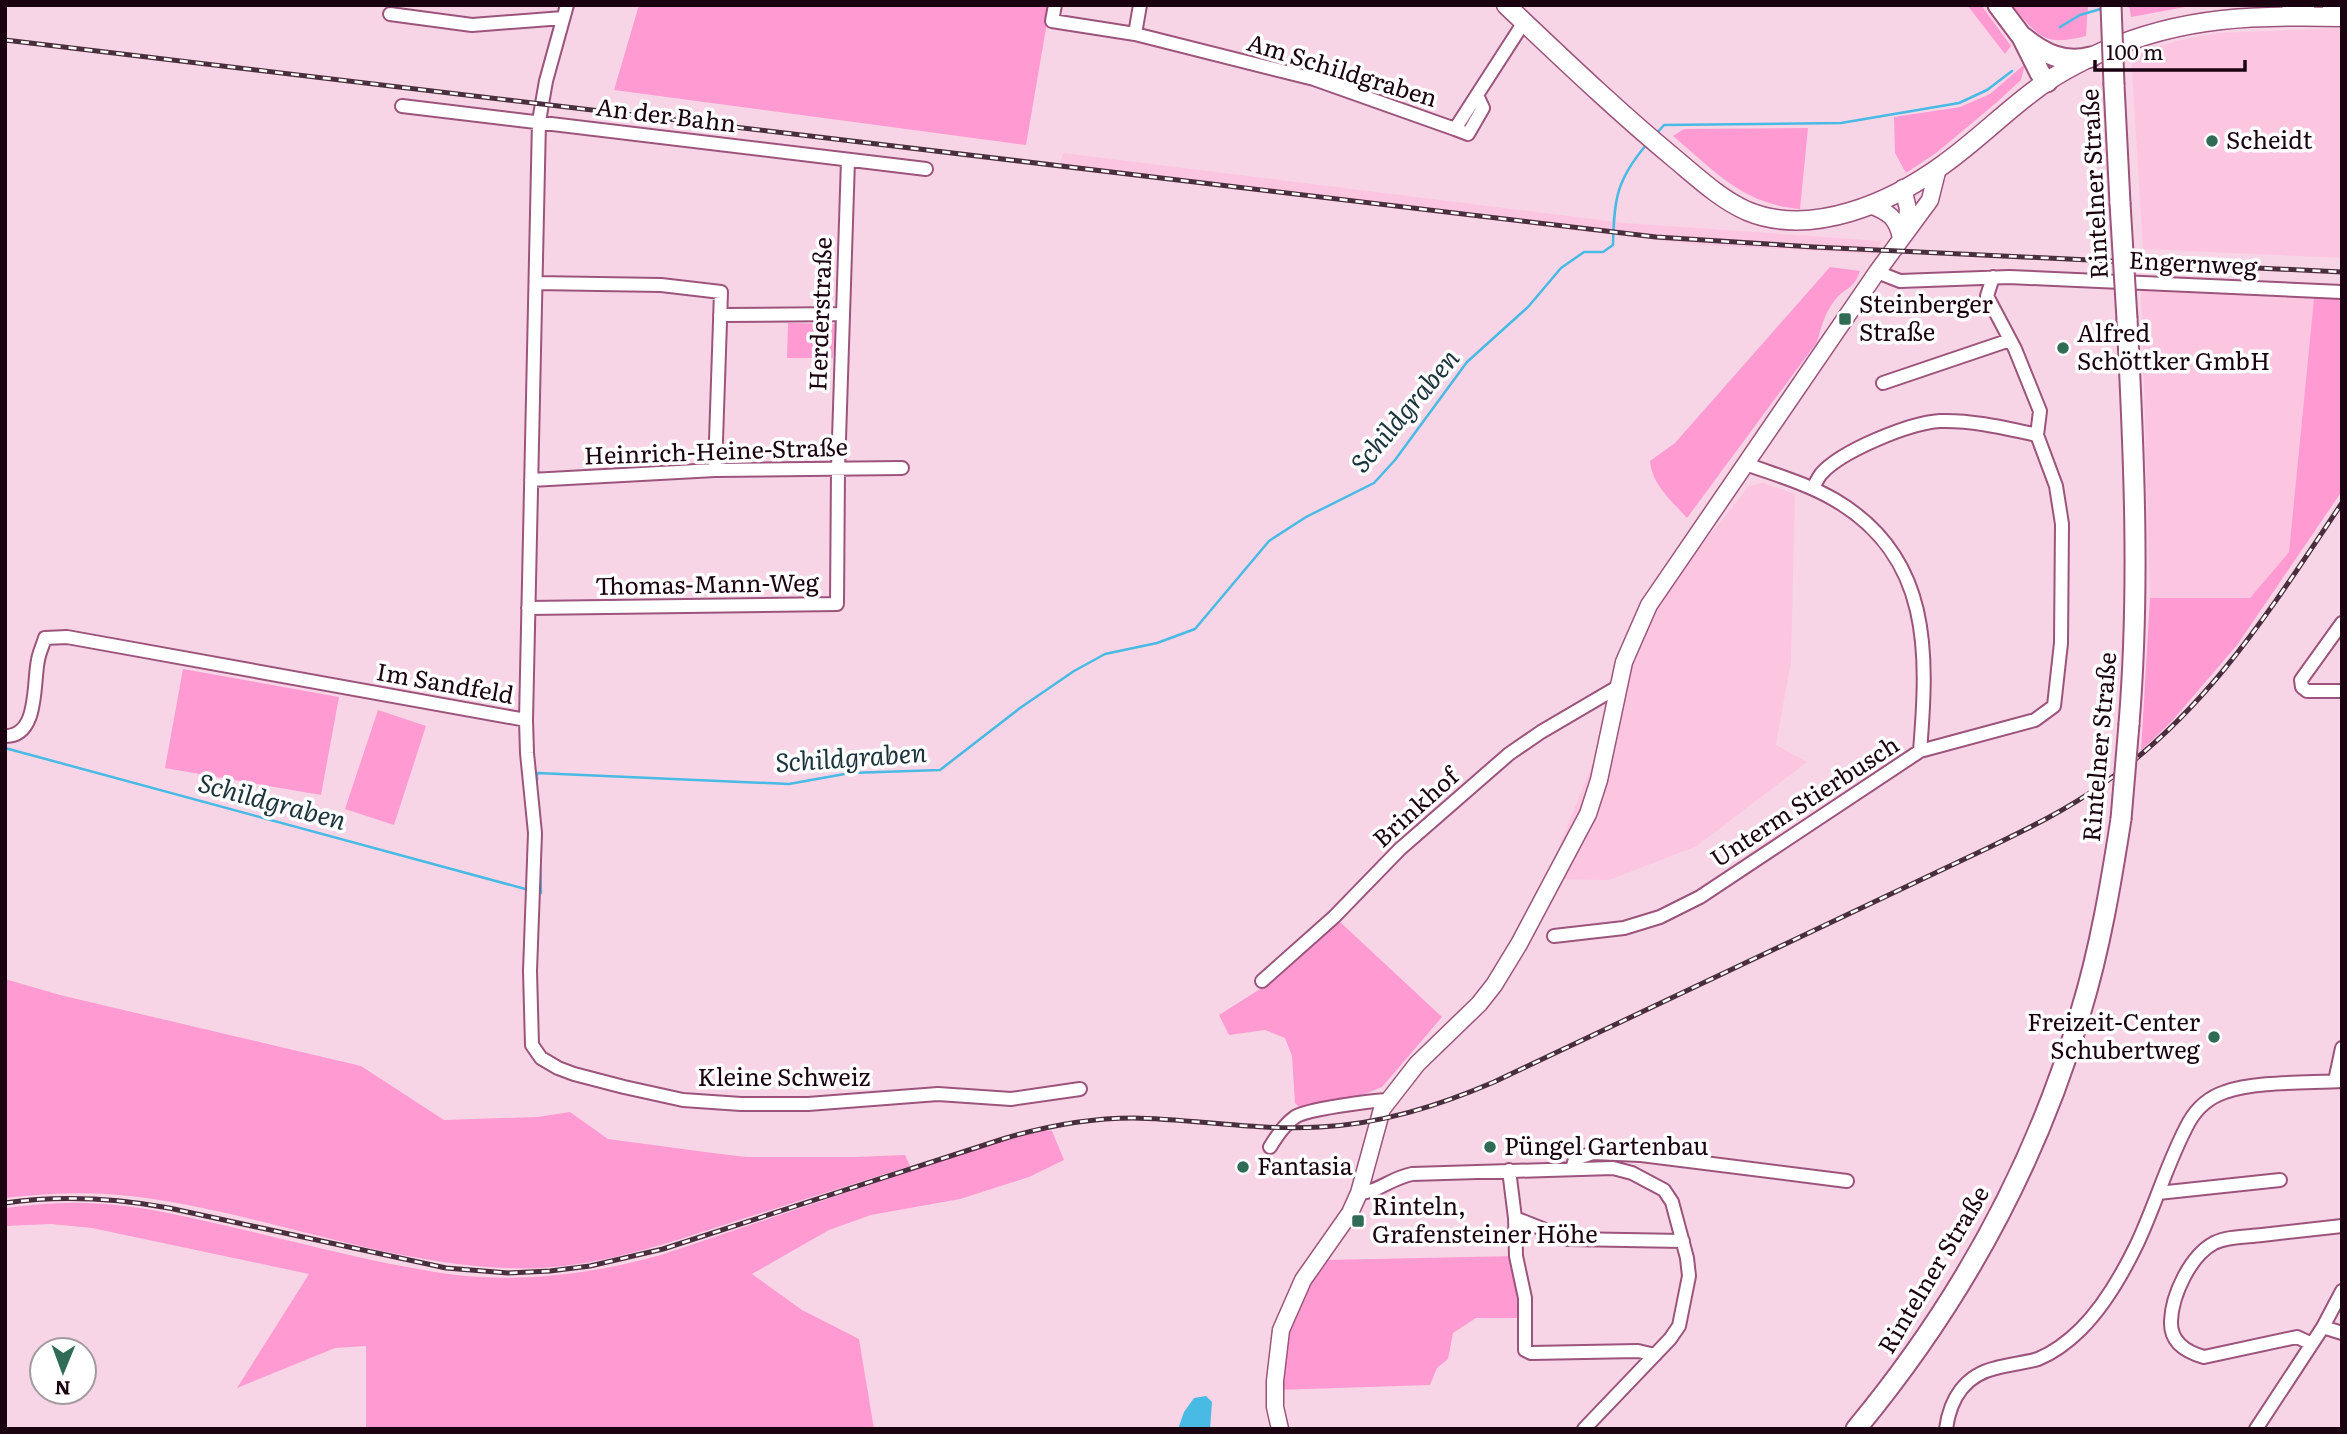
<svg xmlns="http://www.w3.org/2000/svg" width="2347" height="1434" font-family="Literata,serif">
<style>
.built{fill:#fcc6e1}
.green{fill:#ff9bd2}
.water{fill:#48bae4}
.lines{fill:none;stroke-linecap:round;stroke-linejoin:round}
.stream{stroke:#48bae4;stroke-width:2.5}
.minor-casing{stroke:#9c547c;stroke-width:16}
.tertiary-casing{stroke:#9c547c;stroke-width:19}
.secondary-casing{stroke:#9c547c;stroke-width:21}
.primary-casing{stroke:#9c547c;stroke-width:23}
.minor{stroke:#fff;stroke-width:12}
.tertiary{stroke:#fff;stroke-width:16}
.secondary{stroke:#fff;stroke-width:18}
.primary{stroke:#fff;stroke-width:19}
.rail-casing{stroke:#492e3d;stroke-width:5}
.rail{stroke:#fff;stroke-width:2.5;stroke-dasharray:8;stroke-linecap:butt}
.primary-bridge-casing{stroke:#9c547c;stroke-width:23;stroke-linecap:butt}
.primary-bridge{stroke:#fff;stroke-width:19}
.poi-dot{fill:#306b55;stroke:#fff;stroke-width:2.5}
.labels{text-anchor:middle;stroke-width:7;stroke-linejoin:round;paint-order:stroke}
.street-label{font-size:24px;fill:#1a0210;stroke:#fff}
.poi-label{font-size:24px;fill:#1a0210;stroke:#fff;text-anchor:start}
.water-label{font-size:26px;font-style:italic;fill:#1b333d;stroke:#fff}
</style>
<rect width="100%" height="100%" fill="#f7d5e6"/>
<path class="built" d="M2342,28V258L2143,249L2131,54L2185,39L2218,33Z
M1063,153L1625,223L1882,241L1873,254L1691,244L1059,168Z
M2141,289L2314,298L2289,552L2250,598H2150Z
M1763,483L1795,494L1791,661L1776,745L1807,762L1697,846L1609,880L1546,879L1649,624L1675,578L1749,486Z"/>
<path class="green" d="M639,5H1050L1026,145L614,90Z
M1967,5H1981L2011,46L2005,54Z
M2011,5H2088L2086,36C2043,47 2039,36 2011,5Z
M2129,5H2196L2131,17Z
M2025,64L2021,80L1996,103L1936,153L1906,173L1895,153L1894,117L1960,107L1990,94Z
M1808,128L1800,209C1742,204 1715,171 1673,136L1684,129Z
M1830,267L1860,271C1853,291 1846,286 1835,300C1825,312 1821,328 1817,342L1687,518C1672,501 1652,485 1650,461L1675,443Z
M2314,298L2342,299V491L2237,645L2172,721L2141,751L2150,598H2250L2289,552Z
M788,323L835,324L833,358H787Z
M183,669L339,697L321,795L165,768Z
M378,710L426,726L394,825L345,809Z
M1339,921L1442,1017L1382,1087L1365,1094L1301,1109L1295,1103L1292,1056L1285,1038L1265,1030L1229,1035L1219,1015L1268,984Z
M5,979L60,995L361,1066L444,1120L537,1117L570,1112L608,1139L713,1153L746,1157H855L905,1155L910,1166C851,1185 792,1203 733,1222C659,1246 585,1272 506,1268C385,1263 272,1217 153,1199C104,1191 54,1192 5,1198Z
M1042,1130L1052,1131L1064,1160L1029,1177L960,1199L871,1215L829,1230L752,1274L802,1310L859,1339L874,1429H366V1346L335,1348L237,1388L309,1274L92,1228L51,1224L5,1226V1208C32,1205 58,1202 85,1203C133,1204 180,1215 227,1226C302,1243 379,1265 456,1275C524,1283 596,1273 661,1255L961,1154Z
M1516,1256L1525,1318H1476L1453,1333L1448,1359L1437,1368L1430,1385L1275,1390L1289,1329L1306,1290L1326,1260Z"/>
<path class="water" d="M1206,1396L1212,1402L1210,1429H1178L1184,1412L1194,1398Z"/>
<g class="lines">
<path class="stream" d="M2060,27L2080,15L2104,8
M1656,134L1664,125L1841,123L1959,103L1987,90L2012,71
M5,748L529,890
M537,780V773L789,784L850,773L940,770L1020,708L1074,671L1105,654L1157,643L1195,629L1269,541L1306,517L1374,483L1395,460L1467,362L1528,307L1561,268L1584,252H1603L1613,245C1614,200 1616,180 1647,144
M537,791L538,799
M537,892L541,893L540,862"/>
<g class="minor-casing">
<path id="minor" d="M1055,5L1052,21L1135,34
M1140,5L1135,34L1314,79L1455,129L1524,22
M390,14L472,25L563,18
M402,106L926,169
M1455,129L1468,134L1483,108L1477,95
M1877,272L1900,281L2009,277L2342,292
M1993,277L1987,296L2015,349L2040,411L2037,435
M536,283L661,285L721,292L715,470
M720,315L843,314
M1883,383L2010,340
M531,480L715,470L902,468
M1813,488C1815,484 1818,478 1821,474C1841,451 1909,423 1940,421C1973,420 2005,428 2037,435L2056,486L2062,524L2061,643L2054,706L2035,720L1920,751
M528,608L837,604L838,470L848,160
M2342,623L2301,680L2302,687L2307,691H2342
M526,720L527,753L535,833L530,971L532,1045L541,1058L558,1068L574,1074L624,1087L683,1100L741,1104H808L938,1094L1011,1099L1080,1089
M5,736C39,737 33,683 38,660C39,653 43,645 45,638L67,637L526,720L539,121L546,81L567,5
M1554,936L1624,928L1660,917L1700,897L1920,751C1928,653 1932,557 1835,500C1808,484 1776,475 1746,464
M1262,981L1334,917L1400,849L1509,754L1541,732L1616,688
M2335,1081L2342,1048
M1270,1147C1277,1136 1284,1125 1295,1117C1307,1109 1370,1101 1387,1100
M1572,1169L1575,1159L1593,1153L1641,1155L1847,1181
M1509,1170L1515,1218L1516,1256L1525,1298V1350L1531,1353L1638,1351L1655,1355
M1359,1193C1377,1193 1391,1178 1412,1174L1613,1168L1632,1173L1664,1190L1672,1202L1687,1258L1689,1276L1679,1326L1670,1339L1584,1429
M2158,1193L2280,1180
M1515,1218L1568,1239L1683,1241
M2323,1327L2342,1333
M2312,1344L2297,1337L2204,1357C2186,1352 2170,1342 2171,1321C2172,1295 2190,1256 2214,1243C2228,1236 2247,1237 2262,1235C2288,1232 2315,1229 2342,1226
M1946,1429C1950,1399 1965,1375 1996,1368C2010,1364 2025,1363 2038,1359C2055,1352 2069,1341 2081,1329C2104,1306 2123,1273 2137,1244C2156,1204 2168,1160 2189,1122C2197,1108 2210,1097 2225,1092C2254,1081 2309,1083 2342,1081
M2256,1429L2323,1327L2342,1291"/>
</g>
<g class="tertiary-casing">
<path id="tertiary" d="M1903,188L1908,209L1906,231
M1870,205C1889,212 1897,218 1901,238
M1280,1429L1275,1407V1381L1281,1330L1303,1280L1350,1213L1359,1193L1382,1109L1417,1064L1479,1004L1494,985L1519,944L1588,814L1599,780L1624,662L1649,605L1877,272L1930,200L1938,168"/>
</g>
<g class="secondary-casing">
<path id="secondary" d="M1506,5C1561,57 1616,110 1674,158C1697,177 1720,199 1747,211C1812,238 1892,202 1944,164C1976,141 2004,113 2035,90C2056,74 2079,62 2104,51C2183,16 2257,15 2342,17"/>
</g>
<g class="primary-casing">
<path id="primary" d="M1998,5L2022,37L2040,73L2047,82
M2292,5V15L2300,12L2305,5
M2332,5L2342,11
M2023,37C2044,54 2064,64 2091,57
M2114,85L2120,203
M2127,319C2134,454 2140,589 2129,724
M1856,1429C1958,1306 2036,1165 2081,1011C2100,949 2111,883 2121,819"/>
</g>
<use href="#minor" class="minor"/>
<use href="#tertiary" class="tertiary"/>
<use href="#secondary" class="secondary"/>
<use href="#primary" class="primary"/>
<g class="rail-casing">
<path id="rail" d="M5,40L1656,237L1814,247L2342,272
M5,1203C61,1195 114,1198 169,1208L446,1268L508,1273L550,1271L590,1266L663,1249L1006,1138C1047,1126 1090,1118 1133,1118C1195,1119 1257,1131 1320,1127C1381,1124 1438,1106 1494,1082L1992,846C2029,828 2066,810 2100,786C2208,711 2270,610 2342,503"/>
</g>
<use href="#rail" class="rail"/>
<g class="primary-bridge-casing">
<path id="primary-bridge" d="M2111,5L2114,85
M2120,203L2127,319
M2121,819L2129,724"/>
</g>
<use href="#primary-bridge" class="primary-bridge"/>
</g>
<g class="poi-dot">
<circle cx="2212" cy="141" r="7"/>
<rect x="1838" y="312" width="14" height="14" rx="3.5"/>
<circle cx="2063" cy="348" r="7"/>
<circle cx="2214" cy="1037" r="7"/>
<circle cx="1490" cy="1147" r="7"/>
<circle cx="1243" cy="1167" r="7"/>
<rect x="1351" y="1214" width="14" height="14" rx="3.5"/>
</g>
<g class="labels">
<g class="street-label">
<text transform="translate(1342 71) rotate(17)" y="8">Am Schildgraben</text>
<text transform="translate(666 116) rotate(7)" y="8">An der Bahn</text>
<text transform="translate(2095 184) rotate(-93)" y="8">Rintelner Straße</text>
<text transform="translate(2193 264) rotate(3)" y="8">Engernweg</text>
<text transform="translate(821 314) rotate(-88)" y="8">Herderstraße</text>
<text transform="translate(716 452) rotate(-2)" y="8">Heinrich-Heine-Straße</text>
<text transform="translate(707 585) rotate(-1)" y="8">Thomas-Mann-Weg</text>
<text transform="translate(445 684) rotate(10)" y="8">Im Sandfeld</text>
<text transform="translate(2100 747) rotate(-85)" y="8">Rintelner Straße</text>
<text transform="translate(1805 802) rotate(-33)" y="8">Unterm Stierbusch</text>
<text transform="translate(1416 808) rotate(-42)" y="8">Brinkhof</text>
<text x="784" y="1086">Kleine Schweiz</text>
<text transform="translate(1934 1270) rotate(-59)" y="8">Rintelner Straße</text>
</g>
<g class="poi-label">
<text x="2226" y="149">Scheidt</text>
<text x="1859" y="313">Steinberger<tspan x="1859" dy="28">Straße</tspan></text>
<text x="2077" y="342">Alfred<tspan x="2077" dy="28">Schöttker GmbH</tspan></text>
<text x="2200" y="1031" text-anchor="end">Freizeit-Center<tspan x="2200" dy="28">Schubertweg</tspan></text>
<text x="1504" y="1155">Püngel Gartenbau</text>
<text x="1257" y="1175">Fantasia</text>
<text x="1372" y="1215">Rinteln,<tspan x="1372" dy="28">Grafensteiner Höhe</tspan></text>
</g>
<g class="water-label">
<text transform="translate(1405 411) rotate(-50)" y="9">Schildgraben</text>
<text transform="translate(851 758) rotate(-4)" y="9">Schildgraben</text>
<text transform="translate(272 802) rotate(15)" y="9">Schildgraben</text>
</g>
</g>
<rect width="2347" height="1434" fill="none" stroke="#1a0210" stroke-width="14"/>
<g transform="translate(63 1371) rotate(181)"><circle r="33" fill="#ffffff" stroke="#a39a9f" stroke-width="2"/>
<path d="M0-5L12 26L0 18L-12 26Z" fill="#306b55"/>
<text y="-10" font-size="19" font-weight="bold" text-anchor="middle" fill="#1a0210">N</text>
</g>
<path d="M2095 60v10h150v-10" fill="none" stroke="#1a0210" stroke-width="3.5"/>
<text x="2106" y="60" font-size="21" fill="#1a0210" stroke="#ffffff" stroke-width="5" paint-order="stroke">100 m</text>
</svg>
